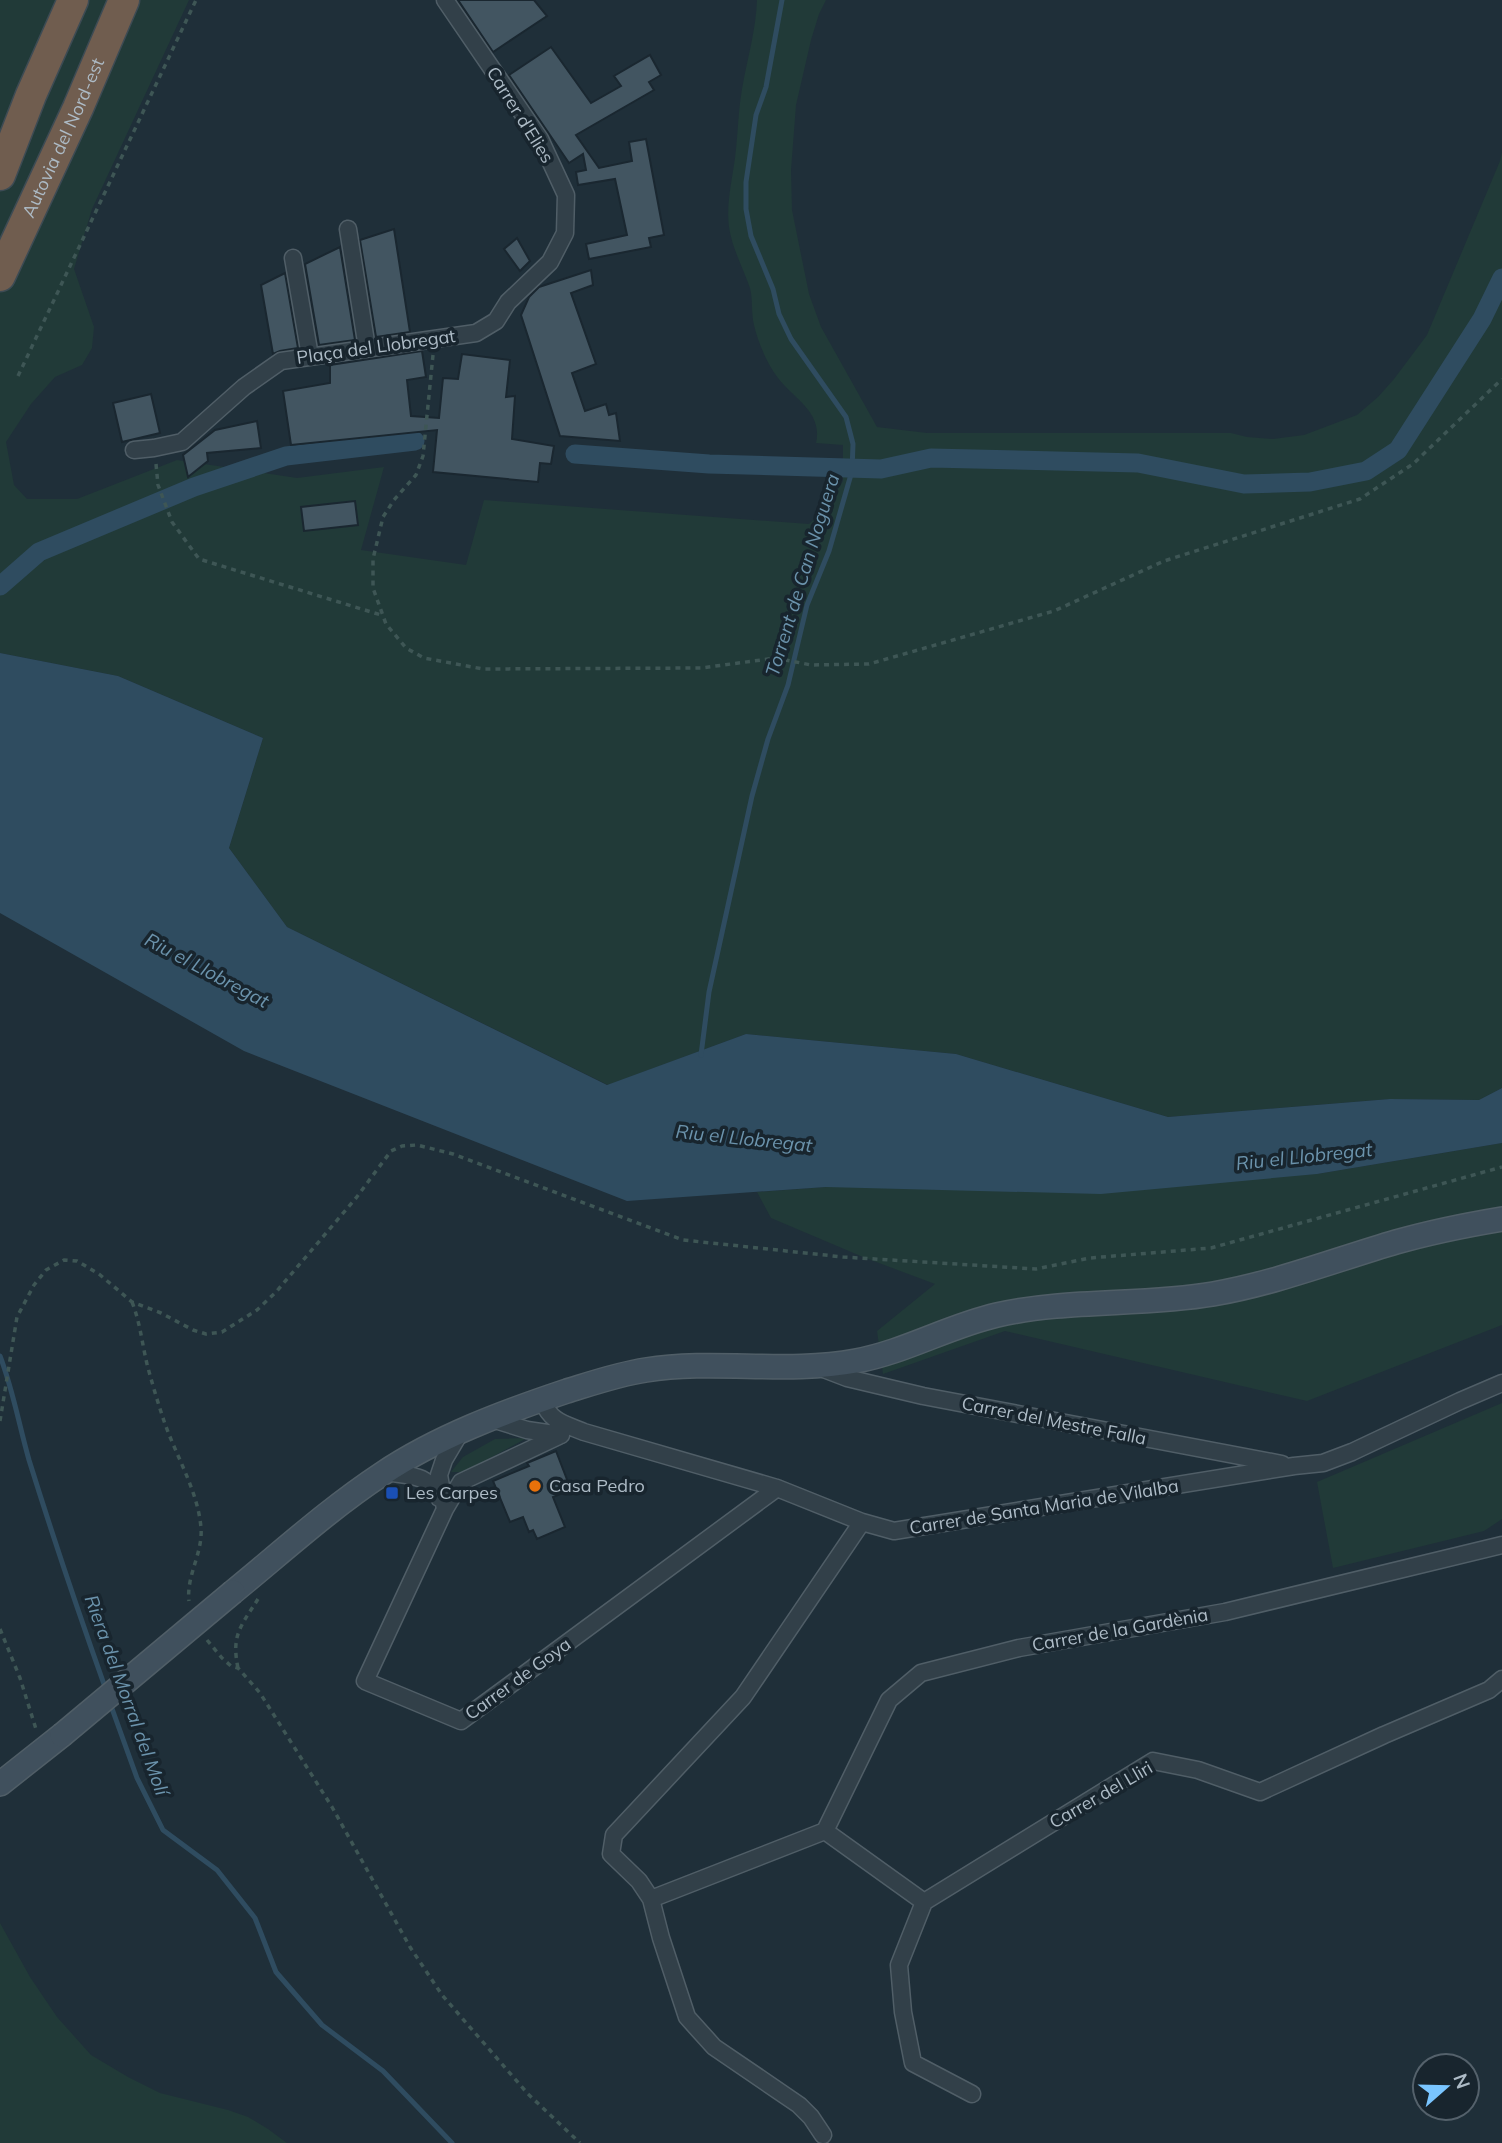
<svg xmlns="http://www.w3.org/2000/svg" width="1502" height="2143" font-family="Mulish,sans-serif">
<style>
.green{fill:#213a38}
.water{fill:#2f4c60}
.lines{fill:none;stroke-linecap:round;stroke-linejoin:round}
.stream{stroke:#2f4c60;stroke-width:5}
.canal{stroke:#2f4c60;stroke-width:19}
.building{fill:#425561;stroke:#1a2730;stroke-width:2}
.street-casing{stroke:#505e67;stroke-width:19}
.secondary-casing{stroke:#505e67;stroke-width:26}
.highway-casing{stroke:#3d4b54;stroke-width:33}
.path{stroke:#3e5655;stroke-width:3.5;stroke-dasharray:5 5;stroke-linecap:butt}
.street{stroke:#324049;stroke-width:16}
.secondary{stroke:#40505d;stroke-width:23}
.highway{stroke:#705d4f;stroke-width:30}
.secondary-bridge-casing{stroke:#505e67;stroke-width:26;stroke-linecap:butt}
.secondary-bridge{stroke:#40505d;stroke-width:23}
.food-dot{fill:#e8710a;stroke:#18252e;stroke-width:2.5}
.transit-dot{fill:#1a4fb4;stroke:#18252e;stroke-width:2.5}
.labels{text-anchor:middle;stroke-width:7;stroke-linejoin:round;paint-order:stroke}
.street-label{font-size:18px;fill:#adbbc6;stroke:#18252e}
.poi-label{font-size:18px;fill:#adbbc6;stroke:#18252e;text-anchor:start}
.water-label{font-size:19px;font-style:italic;fill:#6b93ac;stroke:#18252e}
</style>
<rect width="100%" height="100%" fill="#1f2f39"/>
<path class="green" d="M0,0H189L92,209L74,269L94,327L92,348L82,365L55,377L31,404L6,442L14,485L27,499H77L177,460L297,478L384,467L361,550L466,565L484,500L809,524L823,511L843,481V445L816,443C823,412 794,399 778,378C767,364 758,342 754,325C751,313 753,299 750,288C743,268 732,248 729,227C726,205 732,180 735,158C738,135 738,112 742,89C747,60 756,30 757,0H826L819,14L811,40L796,105L791,170L792,210L809,294L821,327L877,427L927,433H1231L1247,437L1273,439L1304,435L1357,415L1378,397L1394,379L1427,335L1500,161L1502,152V1088L1479,1100L1390,1099L1168,1117L956,1054L746,1034L608,1085L287,927L229,848L263,738L118,676L0,653Z
M1502,1143V1325L1307,1401L1005,1331L883,1374L877,1331L935,1284L863,1257L771,1218L757,1192L826,1187L1317,1174Z
M1502,1403V1519L1484,1531L1333,1568L1317,1482Z
M527,1438L464,1472H451L463,1457L495,1439Z
M0,1923L30,1977L57,2017L91,2055L128,2077L160,2093L228,2110L248,2117L268,2129L287,2143H0Z"/>
<path class="water" d="M0,653L118,676L263,738L229,848L287,927L607,1085L746,1034L956,1054L1168,1117L1390,1099L1479,1100L1502,1088V1143L1317,1174L1101,1194L826,1187L627,1201L244,1051L0,913Z"/>
<g class="lines">
<path class="stream" d="M701,1055L709,992L752,796L768,739L788,685L807,605L829,551L852,471L853,444L846,417L791,339L779,314L773,289L751,236L746,209V182L756,115L766,87L782,0
M0,1356C13,1390 19,1425 29,1460C53,1537 79,1614 106,1690
M110,1703L137,1778L163,1830L217,1870L255,1918L276,1972L322,2025L383,2071L452,2143"/>
<path class="canal" d="M575,454L709,464L881,469L931,458L1138,463L1244,484L1310,482L1366,471L1398,450L1482,319L1502,278
M0,586L39,552L194,487L286,456L415,441"/>
</g>
<path class="building" d="M458,0H534L547,16L493,52Z
M551,47L591,103L621,86L614,76L650,55L661,75L649,82L654,90L576,135L599,168L632,161L629,142L646,139L664,235L649,238L651,247L589,259L586,244L627,235L615,179L578,185L576,172L586,170L583,154L569,163L509,75Z
M394,229L410,332L376,337L360,240Z
M517,238L530,261L520,271L504,249Z
M340,247L355,340L319,345L305,264Z
M591,270L593,285L571,293L596,364L572,373L585,411L606,404L609,415L616,413L620,441L560,436L521,315L529,297L539,287Z
M285,273L298,348L280,351L273,354L261,285Z
M422,351L426,377L407,380L411,416L439,418L443,378L458,379L462,354L510,360L506,397L515,396L512,439L554,446L551,464L540,463L538,482L433,472L437,430L291,445L283,391L330,383V365Z
M151,394L160,433L122,442L113,403Z
M257,421L261,448L207,453L208,461L188,477L183,455L215,430Z
M355,501L358,525L304,531L301,507Z
M556,1451L571,1490L553,1497L565,1527L537,1539L533,1530L529,1532L523,1517L510,1522L493,1481L529,1466L527,1463Z"/>
<g class="lines">
<g class="street-casing">
<path id="street" d="M348,229L367,348
M293,258L310,356
M134,450L154,448L182,442L244,387L281,361L476,333L496,321L508,302L550,262L565,233L566,195L540,139L445,0
M821,1368L847,1378L923,1396L1282,1464
M542,1400C551,1422 562,1423 584,1432L777,1488L862,1522L894,1531L1294,1466L1323,1463L1352,1452L1460,1401L1502,1383
M492,1419L527,1430L561,1435
M561,1435L461,1482L445,1509L365,1681L461,1721L777,1488
M385,1472C409,1476 428,1473 439,1498
M445,1509L439,1475L444,1460L460,1433
M825,1831L889,1700L921,1673L1019,1648L1225,1612L1502,1545
M651,1899L825,1831L924,1902
M972,2094L913,2063L903,2012L899,1965L924,1902L1153,1761L1198,1770L1260,1792L1384,1735L1489,1690L1502,1679
M823,2135L811,2117L799,2105L714,2047L687,2017L661,1938L651,1899L639,1881L611,1854L614,1835L743,1697L862,1522"/>
</g>
<g class="secondary-casing">
<path id="secondary" d="M233,1592C282,1552 329,1509 382,1474C437,1437 504,1412 567,1391C593,1383 619,1374 646,1370C715,1359 786,1374 856,1361C905,1352 949,1326 997,1315C1068,1299 1142,1306 1213,1294C1276,1283 1335,1260 1396,1242C1431,1232 1466,1225 1502,1219
M0,1784L62,1735"/>
</g>
<g class="highway-casing">
<g id="highway">
<path d="M0,175L31,95L73,0"/>
<path id="s1" d="M0,276L78,108L124,0"/>
</g>
</g>
<path class="path" d="M433,355L423,456L416,475L394,500L383,517L373,559V588L386,624L406,648L424,658L483,669L701,668L776,658L811,665L869,664L1054,611L1164,561L1360,499L1413,464L1502,379
M18,376L196,0
M156,464L158,485L172,522L199,559L381,615
M132,1302C140,1322 142,1343 147,1364C152,1383 158,1403 164,1421C176,1456 198,1491 201,1528C203,1553 186,1576 189,1601
M0,1421L17,1317L34,1285L46,1270L64,1260L77,1261L99,1274L132,1302L161,1313L193,1330L206,1334L222,1332L257,1310L276,1292L356,1198L391,1151L402,1146L417,1145L453,1154L683,1240L843,1257L1036,1269L1090,1258L1211,1248L1502,1167
M0,1629L20,1678L36,1729
M207,1640L222,1658L231,1666L238,1668L260,1693L332,1807L410,1947L442,1995L528,2094L580,2143
M238,1668C231,1635 241,1626 258,1599"/>
<use href="#street" class="street"/>
<use href="#secondary" class="secondary"/>
<use href="#highway" class="highway"/>
<g class="secondary-bridge-casing">
<path id="secondary-bridge" d="M62,1735L233,1592"/>
</g>
<use href="#secondary-bridge" class="secondary-bridge"/>
</g>
<circle class="food-dot" cx="535" cy="1486" r="7"/>
<rect class="transit-dot" x="385" y="1486" width="14" height="14" rx="3.5"/>
<g class="labels">
<g class="street-label">
<text transform="translate(520 115) rotate(58)" y="6">Carrer d'Elies</text>
<text dy="6" stroke="none"><textPath href="#s1" startOffset="152">Autovia del Nord-est</textPath></text>
<text transform="translate(376 347) rotate(-8)" y="6">Plaça del Llobregat</text>
<text transform="translate(1054 1421) rotate(11)" y="6">Carrer del Mestre Falla</text>
<text transform="translate(1044 1507) rotate(-9)" y="6">Carrer de Santa Maria de Vilalba</text>
<text transform="translate(1120 1630) rotate(-10)" y="6">Carrer de la Gardènia</text>
<text transform="translate(518 1679) rotate(-36)" y="6">Carrer de Goya</text>
<text transform="translate(1101 1795) rotate(-30)" y="6">Carrer del Lliri</text>
</g>
<g class="poi-label">
<text x="549" y="1492">Casa Pedro</text>
<text x="406" y="1499">Les Carpes</text>
</g>
<g class="water-label">
<text transform="translate(802 575) rotate(-73)" y="7">Torrent de Can Noguera</text>
<text transform="translate(207 970) rotate(28)" y="7">Riu el Llobregat</text>
<text transform="translate(744 1138) rotate(6)" y="7">Riu el Llobregat</text>
<text transform="translate(1304 1156) rotate(-6)" y="7">Riu el Llobregat</text>
<text transform="translate(127 1695) rotate(70)" y="7">Riera del Morral del Molí</text>
</g>
</g>
<g transform="translate(1446 2087) rotate(70)"><circle r="33" fill="#18252e" stroke="#54616b" stroke-width="2"/>
<path d="M0-5L12 26L0 18L-12 26Z" fill="#79c5ff"/>
<text y="-10" font-size="19" font-weight="bold" text-anchor="middle" fill="#adbbc6">N</text>
</g>
</svg>
